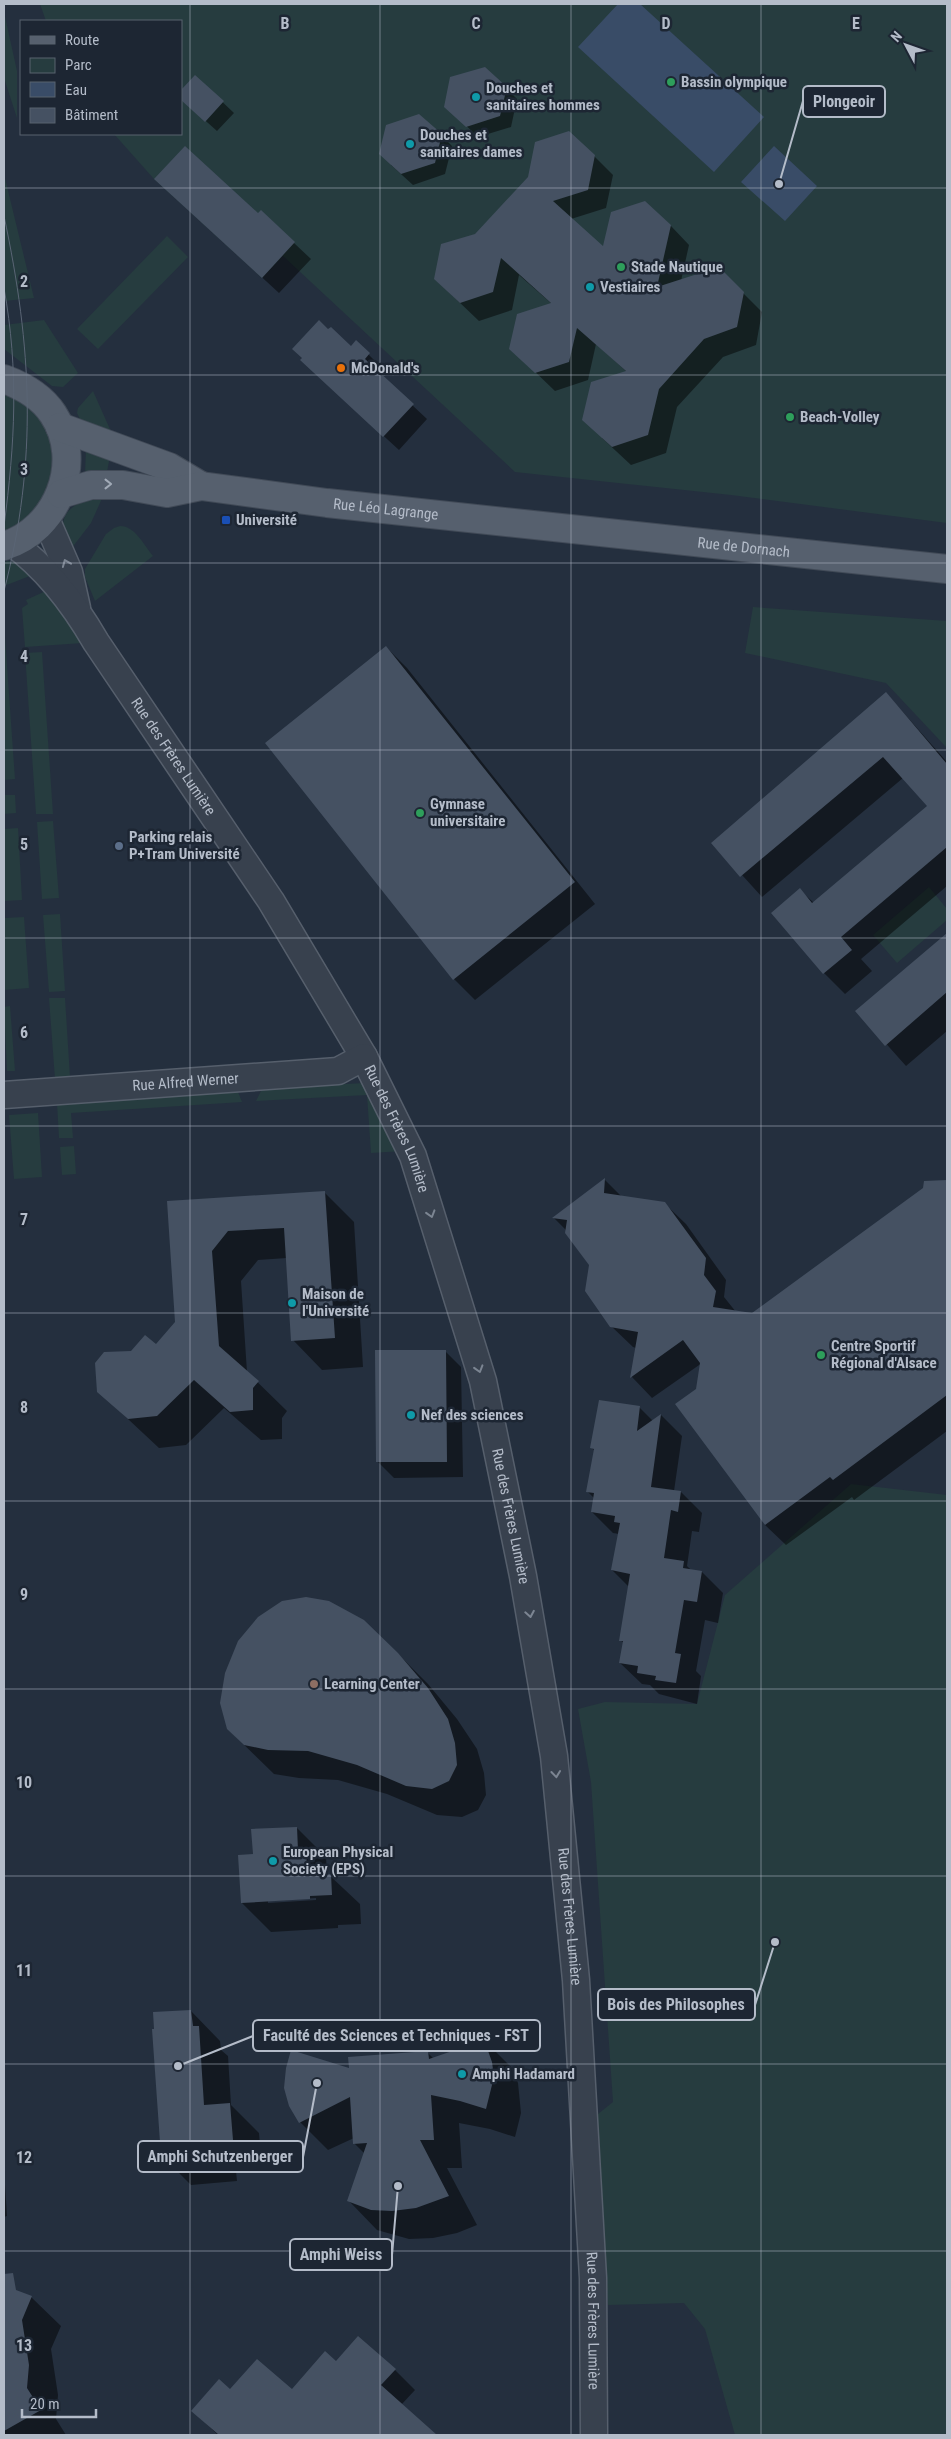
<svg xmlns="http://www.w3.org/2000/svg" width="951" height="2439" font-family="'Roboto Condensed',sans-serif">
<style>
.green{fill:#263c3f}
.water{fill:#394c67}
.shadow{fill:#0007;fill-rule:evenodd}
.building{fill:#455162}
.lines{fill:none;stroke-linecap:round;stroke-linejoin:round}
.minor-casing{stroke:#565f6c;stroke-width:29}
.major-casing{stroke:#414a57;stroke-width:30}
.minor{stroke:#38414e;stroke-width:26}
.major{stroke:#56606e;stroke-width:28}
.tram{stroke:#5a6575;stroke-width:1}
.oneway{stroke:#a1aab7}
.oneway2{stroke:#7c8592}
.grid{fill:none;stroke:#b4bcc9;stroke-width:1;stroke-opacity:0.55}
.leisure-dot{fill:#2e9e5b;stroke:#1d2633;stroke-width:2}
.culture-dot{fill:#0f9aa8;stroke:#1d2633;stroke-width:2}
.food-dot{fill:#e8710a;stroke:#1d2633;stroke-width:2}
.transit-dot{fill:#1a4fb4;stroke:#1d2633;stroke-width:2}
.service-dot{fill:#5c6f8a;stroke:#1d2633;stroke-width:2}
.education-dot{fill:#8d6e63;stroke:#1d2633;stroke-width:2}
.labels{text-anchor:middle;stroke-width:5;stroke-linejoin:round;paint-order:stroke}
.poi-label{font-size:15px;font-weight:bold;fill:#b4bcc9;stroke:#1d2633;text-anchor:start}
.street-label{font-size:15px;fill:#b4bcc9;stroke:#1d2633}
.grid-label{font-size:16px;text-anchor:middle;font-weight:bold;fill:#b4bcc9;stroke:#1d2633;stroke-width:5;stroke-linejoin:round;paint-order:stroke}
.leader{fill:none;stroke:#b4bcc9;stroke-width:2}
.callout-dot{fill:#b4bcc9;stroke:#1d2633;stroke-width:2}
.callout{fill:#1d2633;stroke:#b4bcc9;stroke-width:2}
.callout-label{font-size:16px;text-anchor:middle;font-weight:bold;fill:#b4bcc9}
</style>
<rect width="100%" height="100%" fill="#242f3e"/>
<path class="green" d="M40,4H947V523L731,495L515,472L283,256L262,278L154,179L114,134H181V21H46Z
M4,12L17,71V118L4,78Z
M4,174L34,298L4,301Z
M167,236L188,257L98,349L77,329Z
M44,320L78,373L63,387L52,386L4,349V325Z
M4,389L26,401L50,432L55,475L40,510L4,535Z
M93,391L113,436L82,423L77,413L78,408Z
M86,449L110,456L107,472L85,473Z
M104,494L91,523L71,549C69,542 63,533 63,526C63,505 88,499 104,494Z
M120,526C135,526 144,545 153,556L95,601L85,577V569L106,534L114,528Z
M7,561L22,563L35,574L4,586V562Z
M48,590L83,643L25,647L22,608L28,604L26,600Z
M753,607L947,621V748L886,683L745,653Z
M4,623L15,779L4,780Z
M42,652L53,814H36L25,653Z
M4,795H15L16,813L4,814Z
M53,821L59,898L42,899L37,822Z
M18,828L22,900L4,901V829Z
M929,887L947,909V920L897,963L873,935Z
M60,914L65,991L49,992L43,915Z
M24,917L29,988L4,990V918Z
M49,998H65L70,1077L55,1079Z
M10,1006L15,1071H7L4,1007Z
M365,1083L403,1151L371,1153L367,1095L256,1101L261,1091L267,1088Z
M231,1090L238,1092L242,1102L71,1113L73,1138H59L57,1103Z
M38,1113L42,1177L14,1179L9,1115Z
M74,1146L76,1174L62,1175L60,1147Z
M851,1484L947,1495V2435H735L705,2329L684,2303L608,2305L593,2118L613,2102L591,1782L578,1709L605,1702L697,1704L725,1595Z"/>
<path class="water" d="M618,4H640L764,117L714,172L578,47Z
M774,146L817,186L785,221L741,182Z"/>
<path class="shadow" d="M195,76L234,113L217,131L189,106Z
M506,88L517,99L511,127L478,137L457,117Z
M441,135L452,146L445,174L413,185L391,165Z
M594,156L613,175L606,208L571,219L604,249L671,226L689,245L681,281L719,269L762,312L756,345L723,357L677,407L666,453L631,465L602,438L627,372L596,344L588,380L555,391L530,367L552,304L519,275L512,310L479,321L435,279L476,235Z
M172,195L258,215L261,212L311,259L279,293Z
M328,331L351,347L356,342L383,369L379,374L427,419L399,450L316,374Z
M386,647L407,668L595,904L475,1000L454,979Z
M886,693L947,762V886L861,959L872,971L845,994L824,973L800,890L814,903L928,806L903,778L762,897L713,843Z
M947,935V1031L906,1066L857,1011Z
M605,1180L622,1197L664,1203L686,1224L726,1280L724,1297L736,1312L753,1315L942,1181L947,1186V1431L854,1500L852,1497L786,1545L765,1525L698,1390L702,1363L652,1398L632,1377L636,1348L633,1347L611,1326L590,1264L567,1231L554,1218Z
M324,1192L354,1222L363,1367L322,1370L293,1340L287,1258L258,1260L241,1281L247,1372L287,1411L282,1418V1439L261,1440L224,1408L186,1445L159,1448L98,1391L132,1352L156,1346L176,1322L168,1203Z
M445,1351L461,1367L463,1477L394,1478L378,1462Z
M639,1407L653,1421L661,1415L682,1436L674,1491L681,1492L702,1513L699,1532L692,1531L687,1566L691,1570L702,1572L723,1593L718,1623L705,1620L696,1671L701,1676L697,1704L659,1694L650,1685L642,1684L620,1663L624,1643L620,1640L629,1587L612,1570L619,1534L613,1533L592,1512L594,1498L588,1492L595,1451L591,1447Z
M398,1654L428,1684L457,1719L477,1749L484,1773L486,1795L478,1810L462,1817L437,1815L387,1794L338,1780L299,1778L274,1774L228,1729Z
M297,1828L326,1857L327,1873L360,1904L361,1924L338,1925V1928L271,1932L242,1903L254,1855ZM316,1898V1900L268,1903V1901Z
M191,2011L220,2041L221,2050L228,2056L231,2105L259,2133L262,2169L236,2171L237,2181L191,2185L162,2156Z
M483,2039L511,2067L518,2083L521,2113L515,2137L490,2129L459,2123L462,2168H447L477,2225L457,2233L433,2238L409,2239L377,2230L349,2201L365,2154L354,2143V2138L328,2150L300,2122L350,2070L428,2053L434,2059Z
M4,2169L7,2216L4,2217Z
M4,2286L31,2297L61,2326L51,2349L58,2395L56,2419L66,2435H4Z
M336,2363L395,2370L415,2390L401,2405L434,2435H218L193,2411L230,2391H292Z"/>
<path class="building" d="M485,67L507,87L500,116L466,127L444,107L450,77Z
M195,75L224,101L205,122L181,100V90Z
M419,114L442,134L435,163L401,174L379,154L386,125Z
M569,131L595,155L588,190L553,201L603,246L611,212L645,201L671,225L657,287L719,267L744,292L737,327L704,339L659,389L648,435L612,447L582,420L591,382L626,371L577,328L569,362L535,373L509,349L517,314L551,303L501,258L493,292L460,303L434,279L441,244L475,234L528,177L535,142Z
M185,146L258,213L261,210L295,242L262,278L154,179Z
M319,320L328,329L331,327L351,346L356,340L370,353L365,359L414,404L383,437L300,360L302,358L292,349Z
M386,646L575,882L453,980L265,743Z
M886,692L947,764V847L841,937L852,950L823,974L771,913L800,888L812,903L927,806L883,757L740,877L711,843Z
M947,933V992L885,1046L855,1011Z
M605,1178L604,1193L665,1202L706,1258L704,1275L716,1291L713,1307L752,1313L923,1188L924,1181L947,1180V1395L833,1480L830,1477L765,1525L675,1404L696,1389L700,1363L683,1340L630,1378L638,1332L610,1327L585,1291L589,1265L565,1233L567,1220L552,1218Z
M325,1191L335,1338L291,1341L284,1228L228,1231L212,1251L219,1346L259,1381L253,1388V1410L230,1412L194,1380L157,1416L128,1419L97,1392L95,1363L104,1352L131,1351L145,1335L156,1344L175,1322L167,1201Z
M375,1350H446L447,1462H376Z
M599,1400L640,1406L637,1431L661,1414L651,1487L681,1491L678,1512L671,1510L664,1558L684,1561L683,1568L702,1571L697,1602L684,1600L675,1653L681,1654L676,1683L655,1680L656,1676L637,1673L638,1666L619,1663L623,1641H619L630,1574L611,1570L620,1523L614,1522L615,1516L591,1512L594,1493L586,1492L594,1449L590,1448Z
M306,1597L329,1601L364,1620L398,1653L428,1688L448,1719L455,1743L457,1765L449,1781L432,1789L406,1786L357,1765L308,1751L268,1750L244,1745L227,1729L220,1703L225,1673L238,1641L258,1617L282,1601Z
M297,1827L298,1850H306L307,1867L317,1866L318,1875L331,1874L332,1895L310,1896V1899L241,1903L238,1855L253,1854L251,1829Z
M191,2010L193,2026H199L204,2105L230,2103L233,2140L207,2142L208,2153L161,2156L152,2029H154L153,2012Z
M483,2037L492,2062L494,2077L486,2109L460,2101L431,2095L434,2140H420L449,2196L416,2208L392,2211L371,2210L347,2201L367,2143L353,2144L350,2097L299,2123L289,2106L284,2088L286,2068L291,2050L349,2068L348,2057L428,2051L429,2059L461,2048Z
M13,2273L16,2290L32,2296L22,2320L29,2365L27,2388L41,2410L4,2431V2274Z
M358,2336L396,2369L381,2385L437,2435H219L191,2411L219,2379L230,2389L257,2359L292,2389L325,2351L336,2361Z"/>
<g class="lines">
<g class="minor-casing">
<g id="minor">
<path d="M46,519L69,572L77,608"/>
<path id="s1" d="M12,543C48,569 74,604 96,642L271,901L364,1057L413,1156L483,1381L523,1576L554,1756L576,1980L593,2278L594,2435"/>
<path id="s2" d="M4,1095L338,1071L364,1057"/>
</g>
</g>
<g class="major-casing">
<g id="major">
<path d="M4,379C23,386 42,397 53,414C85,462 57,530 4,546"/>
<path d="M60,427L169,467L201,486"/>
<path id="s3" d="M61,494L91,485H123L167,493L201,486L327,503L947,569"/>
</g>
</g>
<use href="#minor" class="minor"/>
<use href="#major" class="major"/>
<path class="tram" d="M4,216C32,347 38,460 4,591
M4,288C19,371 15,443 4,526"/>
</g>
<defs><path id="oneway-chevron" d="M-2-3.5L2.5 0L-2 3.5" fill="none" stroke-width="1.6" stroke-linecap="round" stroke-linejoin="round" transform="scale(1.25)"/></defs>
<use class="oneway" href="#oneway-chevron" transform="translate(108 484)"/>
<g class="oneway2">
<use href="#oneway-chevron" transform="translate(66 563) rotate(-112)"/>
<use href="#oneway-chevron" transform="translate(431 1214) rotate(73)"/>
<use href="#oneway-chevron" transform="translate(479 1369) rotate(73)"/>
<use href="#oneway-chevron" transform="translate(530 1614) rotate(80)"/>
<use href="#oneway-chevron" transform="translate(556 1774) rotate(84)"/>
</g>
<path class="grid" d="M190,4V2435M380,4V2435M571,4V2435M761,4V2435M4,188H947M4,375H947M4,563H947M4,750H947M4,938H947M4,1126H947M4,1313H947M4,1501H947M4,1689H947M4,1876H947M4,2064H947M4,2251H947"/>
<g class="leisure-dot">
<circle cx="671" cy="82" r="5"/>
<circle cx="621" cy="267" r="5"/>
<circle cx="790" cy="417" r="5"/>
<circle cx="420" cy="813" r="5"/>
<circle cx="821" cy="1355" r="5"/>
</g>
<g class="culture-dot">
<circle cx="476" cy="97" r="5"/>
<circle cx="410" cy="144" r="5"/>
<circle cx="590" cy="287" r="5"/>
<circle cx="292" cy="1303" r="5"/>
<circle cx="411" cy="1415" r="5"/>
<circle cx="273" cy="1861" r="5"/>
<circle cx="462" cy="2074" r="5"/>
</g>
<circle class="food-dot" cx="341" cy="368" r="5"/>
<rect class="transit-dot" x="221" y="515" width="10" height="10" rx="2.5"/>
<circle class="service-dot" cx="119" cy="846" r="5"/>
<circle class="education-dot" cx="314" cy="1684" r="5"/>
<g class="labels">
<g class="poi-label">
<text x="681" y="87">Bassin olympique</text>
<text x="486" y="93">Douches et<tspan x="486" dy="17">sanitaires hommes</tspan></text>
<text x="420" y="140">Douches et<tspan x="420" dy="17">sanitaires dames</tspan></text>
<text x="631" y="272">Stade Nautique</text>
<text x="600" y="292">Vestiaires</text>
<text x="351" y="373">McDonald's</text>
<text x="800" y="422">Beach-Volley</text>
<text x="236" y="525">Université</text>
<text x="430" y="809">Gymnase<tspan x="430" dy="17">universitaire</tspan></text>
<text x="129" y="842">Parking relais<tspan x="129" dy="17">P+Tram Université</tspan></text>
<text x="302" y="1299">Maison de<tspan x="302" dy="17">l'Université</tspan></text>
<text x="831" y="1351">Centre Sportif<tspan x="831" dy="17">Régional d'Alsace</tspan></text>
<text x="421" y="1420">Nef des sciences</text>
<text x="324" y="1689">Learning Center</text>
<text x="283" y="1857">European Physical<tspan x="283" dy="17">Society (EPS)</tspan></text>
<text x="472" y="2079">Amphi Hadamard</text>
</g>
<g class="street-label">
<text dy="5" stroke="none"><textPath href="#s3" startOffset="329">Rue Léo Lagrange</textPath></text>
<text dy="5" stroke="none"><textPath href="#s3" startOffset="689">Rue de Dornach</textPath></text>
<text dy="5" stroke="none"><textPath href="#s1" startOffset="269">Rue des Frères Lumière</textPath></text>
<text dy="5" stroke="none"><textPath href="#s2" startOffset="182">Rue Alfred Werner</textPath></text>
<text dy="5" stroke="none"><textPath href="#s1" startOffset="704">Rue des Frères Lumière</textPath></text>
<text dy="5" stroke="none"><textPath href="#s1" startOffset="1109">Rue des Frères Lumière</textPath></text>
<text dy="5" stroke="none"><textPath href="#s1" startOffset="1514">Rue des Frères Lumière</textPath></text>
<text dy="5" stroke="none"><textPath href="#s1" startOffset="1919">Rue des Frères Lumière</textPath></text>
</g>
</g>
<g class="grid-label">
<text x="285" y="29">B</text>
<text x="476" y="29">C</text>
<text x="666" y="29">D</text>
<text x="856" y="29">E</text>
<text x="24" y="287">2</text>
<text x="24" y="475">3</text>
<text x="24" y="662">4</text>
<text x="24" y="850">5</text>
<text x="24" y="1038">6</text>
<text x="24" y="1225">7</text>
<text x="24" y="1413">8</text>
<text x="24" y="1600">9</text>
<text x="24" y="1788">10</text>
<text x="24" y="1976">11</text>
<text x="24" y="2163">12</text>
<text x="24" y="2351">13</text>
</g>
<path class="leader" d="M779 184L803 101M775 1942L755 2005M178 2066L253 2036M317 2083L303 2157M398 2186L392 2255"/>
<g class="callout-dot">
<circle cx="779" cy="184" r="5"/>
<circle cx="775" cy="1942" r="5"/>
<circle cx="178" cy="2066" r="5"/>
<circle cx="317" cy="2083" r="5"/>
<circle cx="398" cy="2186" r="5"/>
</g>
<g class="callout">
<rect x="803" y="86" width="82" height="31" rx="5"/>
<rect x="598" y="1989" width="157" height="31" rx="5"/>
<rect x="253" y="2020" width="287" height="31" rx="5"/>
<rect x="138" y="2141" width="165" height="31" rx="5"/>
<rect x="290" y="2239" width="102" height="31" rx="5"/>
</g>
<g class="callout-label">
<text x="844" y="107">Plongeoir</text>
<text x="676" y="2010">Bois des Philosophes</text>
<text x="396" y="2041">Faculté des Sciences et Techniques - FST</text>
<text x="220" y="2162">Amphi Schutzenberger</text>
<text x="341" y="2260">Amphi Weiss</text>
</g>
<rect width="951" height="2439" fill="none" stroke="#b4bcc9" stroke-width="10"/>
<rect x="20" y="20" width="162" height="115" fill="#1d2633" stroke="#59626f"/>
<rect x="30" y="36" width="25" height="8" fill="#56606e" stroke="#59626f"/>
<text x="65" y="45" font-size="15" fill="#b4bcc9">Route</text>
<rect x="30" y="58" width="25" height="15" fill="#263c3f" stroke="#59626f"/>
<text x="65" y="70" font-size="15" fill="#b4bcc9">Parc</text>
<rect x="30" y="82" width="25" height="15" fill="#394c67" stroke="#59626f"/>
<text x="65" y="95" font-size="15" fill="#b4bcc9">Eau</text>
<rect x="30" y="108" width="25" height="15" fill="#455162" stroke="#59626f"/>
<text x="65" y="120" font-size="15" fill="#b4bcc9">Bâtiment</text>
<g transform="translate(906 45) rotate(311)" stroke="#1d2633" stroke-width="4" paint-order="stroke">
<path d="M0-4L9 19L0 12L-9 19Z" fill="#b4bcc9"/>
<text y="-8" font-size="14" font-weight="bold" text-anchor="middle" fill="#b4bcc9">N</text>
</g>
<path d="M22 2409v8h74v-8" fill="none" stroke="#b4bcc9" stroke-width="2.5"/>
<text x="30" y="2409" font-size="15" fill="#b4bcc9" stroke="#1d2633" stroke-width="4" paint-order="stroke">20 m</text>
</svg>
